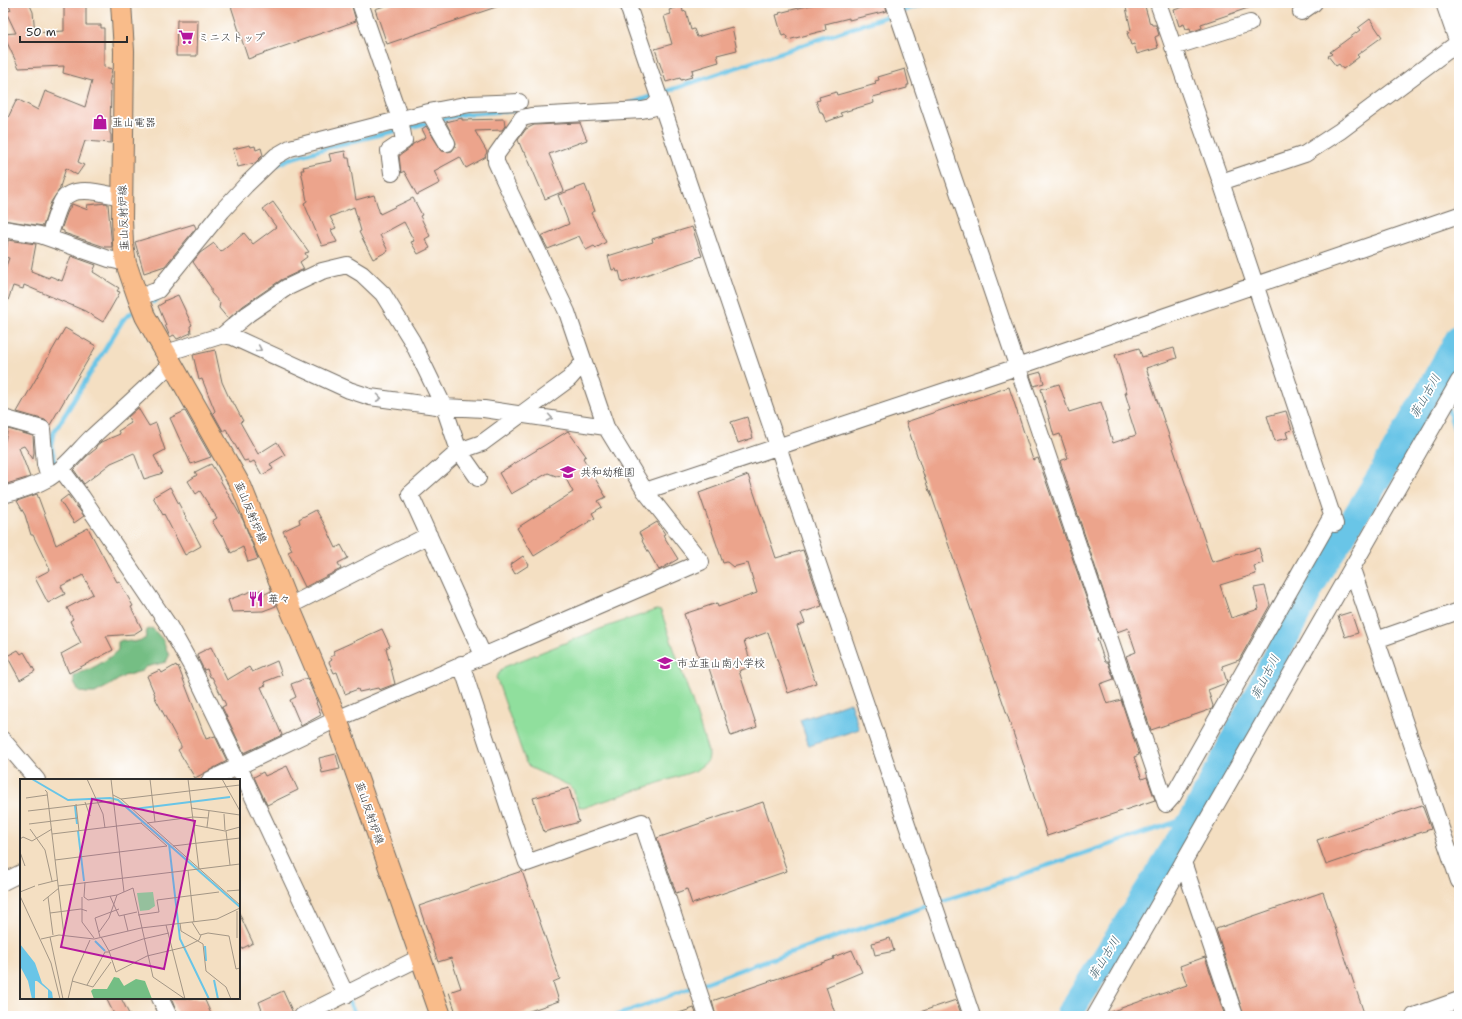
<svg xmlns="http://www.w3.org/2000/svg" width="1462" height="1019" font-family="'Shantell Sans','Klee One',sans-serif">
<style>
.green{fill:#90df9d;stroke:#5e8564}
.forest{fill:#74be84;stroke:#507458}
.water{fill:#69c5e7;stroke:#4a7889}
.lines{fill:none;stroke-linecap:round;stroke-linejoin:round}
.stream{stroke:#69c5e7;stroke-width:4.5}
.river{stroke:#69c5e7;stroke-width:26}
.building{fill:#eca48c}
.minor-casing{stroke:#716a60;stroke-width:18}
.major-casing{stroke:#716a60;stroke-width:22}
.minor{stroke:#fff;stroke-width:16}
.major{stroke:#f9bc8a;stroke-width:20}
.oneway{stroke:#a0a0a0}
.labels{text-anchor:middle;stroke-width:3.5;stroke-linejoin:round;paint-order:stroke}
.poi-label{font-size:11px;fill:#2b2b2b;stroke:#fff;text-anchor:start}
.street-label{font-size:11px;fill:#2b2b2b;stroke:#fff}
.water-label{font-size:12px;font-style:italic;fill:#41616d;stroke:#fff}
.inset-river{fill:none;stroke:#69c5e7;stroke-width:2}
.inset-road{fill:none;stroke:#a49786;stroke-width:1}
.view{fill:#b5179e;fill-opacity:0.15;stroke:#b5179e;stroke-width:2}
.inset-edge{fill:none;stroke:#2b2b2b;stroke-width:2}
</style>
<rect width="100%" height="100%" fill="#fff"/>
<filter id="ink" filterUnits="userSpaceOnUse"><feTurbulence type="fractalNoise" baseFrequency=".025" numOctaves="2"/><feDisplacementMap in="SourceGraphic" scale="8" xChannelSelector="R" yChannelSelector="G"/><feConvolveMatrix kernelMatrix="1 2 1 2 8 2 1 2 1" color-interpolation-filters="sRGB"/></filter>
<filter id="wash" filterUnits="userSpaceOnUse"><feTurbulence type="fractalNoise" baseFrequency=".012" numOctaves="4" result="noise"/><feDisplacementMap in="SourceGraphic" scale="16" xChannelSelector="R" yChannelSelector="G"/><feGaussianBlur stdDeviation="0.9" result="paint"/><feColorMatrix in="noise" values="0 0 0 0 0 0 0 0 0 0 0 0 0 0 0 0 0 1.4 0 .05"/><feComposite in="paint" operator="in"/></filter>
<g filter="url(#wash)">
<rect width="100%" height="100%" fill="#f4dfc2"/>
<path class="green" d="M656,610L661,611L696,713L709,755L708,761L695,771L583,808L579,807L573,789L570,786L531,768L526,763L496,677L504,667L600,629Z"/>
<path class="forest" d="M152,628L163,640L169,656L166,662L146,667L142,671L124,676L110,685L95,693H88L79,692L74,683V676C79,672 83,672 88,670C99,665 110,658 118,650V642L122,640L134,642L145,639L147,630Z"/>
<path class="water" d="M850,702L859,729L809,746L800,720Z"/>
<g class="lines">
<path class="stream" d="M629,104L926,3
M275,166L289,159L333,146L464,114L524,110
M153,302L163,295
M1437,377L1444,399
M1448,409L1459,444
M57,469L51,445L53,434L123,320L131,313
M347,998L356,1016
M615,1016L756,964L1194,816"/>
<path class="river" d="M1068,1016L1194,816L1323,565L1343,536L1383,471L1459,337"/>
</g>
<g id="blocks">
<path class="building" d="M7,3H29L33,12L35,33L64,31V3H86V25H101V28H104V67L112,69L109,84L111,85L110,133L111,135V143L85,141L78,162L84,165L77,175L66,168L59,190L51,202L43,226L3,220V128L17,99L38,110L45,91L85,107L92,81L63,73L64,66L19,68L3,34L16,33L6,12L11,10Z
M230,3H351L356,21L248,59Z
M394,3H502V5L387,44L375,9Z
M819,3H885L887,11L849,20V18L825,24L826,30L788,40L786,35L782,36L776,15L780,14L779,13Z
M1125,3H1144L1150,24L1151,23L1152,25H1156L1159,35L1155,37L1158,48L1137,54L1134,44L1131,45L1127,33H1129L1128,31L1131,30Z
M1196,3H1253L1254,6L1201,24L1202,28L1191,32L1190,28L1186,29L1184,24L1179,26L1174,10Z
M682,6L683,12L686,11L691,30L694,29L697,37L732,27L737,50L717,55L719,62L692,70L693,74H691L692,77L681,80L680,78L666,82L655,49L672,44L664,16L671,14L669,10Z
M1370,19L1382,37L1357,55L1359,57L1343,69L1339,64L1336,66L1328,56L1332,54L1330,52L1360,30L1358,28Z
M177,20H198L197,56H176Z
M905,69L909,85H907V88L873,97L874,103L840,113L842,116L826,122L822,112H820L816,101L820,100L819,97L836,92L837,95L876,84L875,81L879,80L878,77Z
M462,118V120L504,119L505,126L502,130L475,131L487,152L485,156L486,157L466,168L460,157L434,171L440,183L417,195L404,171L401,173L399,156L409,149L413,144L426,137L422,129L426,126L442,151L447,152L452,151L455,147L456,143L446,122Z
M580,123L587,140L549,154L564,191L545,199L525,152H523L518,140L526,129L534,125Z
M250,145L251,147L255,146L256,150L261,148L263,155L255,163L238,167L233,149Z
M345,151L346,158H349L356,200L374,195L380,214L413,198L422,215L420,216L430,236L425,239L430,248L418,254L411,242L414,241L404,222L380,235L388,251L373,259L359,232L361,231L354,207L330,217L336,228L331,230L337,242L322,246L304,203L307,201L301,170H304L303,167L331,161L329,154Z
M585,185L595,211L591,213L606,242L596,248L594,246L586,250L579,236L548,249L541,236L569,224L558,195Z
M273,202L309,252L305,253L307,257L300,262L304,269L281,280L243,306L228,319L219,308L220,303L211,293V288L193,262L200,253L214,243L221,252L244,233L253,244L276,227L263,209Z
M106,203L108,204L112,247H105L64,233V231L61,230L67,213L72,204L88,210L87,205Z
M194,224L196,228L165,266L144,273L135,242Z
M692,227L702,256L622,283L619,271L617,272L616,269L612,270L608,256L653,242L652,239Z
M8,240L36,244L31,271L49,278L50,276L62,281L71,256L96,265L93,272L119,288L117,291L120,292L103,322L85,311L24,285L23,289L13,286L5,309H3V274L9,258L5,257Z
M178,295L192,325L190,326L191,333L177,339L174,335L170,337L165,325H166L158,306L165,302L164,301Z
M65,328L96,346L50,425L45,420L17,412Z
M1139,348L1142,357L1174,348L1177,358L1146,368L1212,562L1259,548L1263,563L1254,566L1256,574L1220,585L1231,618L1259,609L1254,588L1265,586L1270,605L1239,660L1222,666L1227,682L1226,683L1208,690L1213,706L1212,709L1151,730L1126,656L1136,652L1128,628L1117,632L1060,461L1068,458L1060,434L1054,436L1041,389L1059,384L1069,412L1101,402L1113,443L1136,435L1128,410L1130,409L1125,393H1127L1115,355Z
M215,350L222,382L231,402H233L243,421L240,422L258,454L277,442L285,455L270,464L273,469L262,475L254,461L250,463L248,460L244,461L226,429L223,431L213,413L215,411L202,379L199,380L193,355Z
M1041,372L1044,383L1034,386L1030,375Z
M1009,387L1033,460L1038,458L1100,638L1097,639L1105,662H1108L1114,679L1100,684L1107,704L1121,700L1139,755L1134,757L1142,779L1147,777L1155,800L1047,836L1009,720L930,491H929L906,422Z
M138,408L149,426L156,423L165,450L154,456L163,473L144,479L134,453L111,463L84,484L74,470L87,456L97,448L96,446L101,442L120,434L118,431L131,423L128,417Z
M185,411L211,457L191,464L170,418Z
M1286,411L1292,430L1286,432L1288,438L1275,441L1267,416Z
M747,417L753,438L738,443L731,422Z
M8,429L33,436L34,452L33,459L24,446L19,448L30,477L3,485V448Z
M568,431L586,456L583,458L606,497L598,501L602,507L592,513L595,518L534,556L517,528L573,492L564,475L556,476L548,473L511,494L499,473Z
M211,464L220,478H219L243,520L258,559L248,562L243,547L231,553L223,535L221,536L212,521L217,518L200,491L196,494L188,481L197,475L195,472Z
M748,475L776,558L803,550L822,606L801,613L805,623L797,626L816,683L788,693L768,632L744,641L752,666L739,671L757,727L731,736L706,659L700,661L684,614L717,603L718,607L757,593L748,563L733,567L727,562L723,563L699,493Z
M170,487L201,546L185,555L164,514L163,515L153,497Z
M37,494L56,545L88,528L117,582L119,581L133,606L131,607L142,629L134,634L106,636L113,650L69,673L61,654L81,643L70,621L73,619L67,608L93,594L83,575L61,586L65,594L48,603L35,578L50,570L33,535H31L25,515L17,501Z
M68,495L84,516L74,523L60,501Z
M316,510L326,527L336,548L341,545L348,558L338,563L341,569L305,587L288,552L292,550L283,531L300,523L299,519Z
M657,522L665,534L663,535L678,559L659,570L642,541L643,540L639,533Z
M523,556L529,565L515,574L510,565Z
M261,590L263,595L271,591L276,606L263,611L232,612L228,600L252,591L253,593Z
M1351,612L1358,633L1345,637L1338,616Z
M382,629L390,646L386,648L395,684L379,690L378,688L359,692L358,689L345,694L337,672L334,673L329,662L332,660L330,657L335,655L333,651Z
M211,647L227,680L249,667L252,672L277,661L282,675L264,682L266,685L261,687L282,735L244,753L222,707L226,705L212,677H210L207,669L204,670L199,660L197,654Z
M18,650L21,654L24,652L35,671L20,680L7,656Z
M176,665L177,667L178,666L206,739L215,736L227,761L195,778L178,750L181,748V746L154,696L155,695L147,676L160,670L162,673Z
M307,678L317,702L316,703L321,715L301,726L290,700L296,697L291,684Z
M336,754L340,769L322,773L319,758Z
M287,766L298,790L267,805L254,777L263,772L265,776Z
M569,788L579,822L544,832L533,798Z
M763,802L787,871L692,904L687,889L676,893L657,838Z
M1422,805L1431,829L1326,865L1317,840Z
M522,871L560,979L553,982L559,1001L515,1016H457L449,992L461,988L451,958L438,962L419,906Z
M1323,892L1365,1016H1244L1216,929Z
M239,913L253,943L239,950Z
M890,938L894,951L875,955L872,943Z
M852,950L862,972L826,987L836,1016H716L712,1001L834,959L833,957Z
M1205,957L1225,1016H1106L1107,1013L1187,985L1180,966Z
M283,991L293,1013V1016H264L259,1002Z
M106,998H121L130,1016H115Z
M171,998H204L212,1016H178Z
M956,1000L962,1016H915L914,1014Z
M694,1008L697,1016H676V1014Z"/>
</g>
</g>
<g filter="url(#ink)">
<use href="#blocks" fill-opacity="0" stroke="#716a60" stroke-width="1"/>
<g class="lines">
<g class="minor-casing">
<path id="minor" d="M360,3L400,119L404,141L389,151L392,173
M627,3L972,1016
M894,3L1166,804L1173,796L1333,514
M1158,3L1221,182L1335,524
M1444,3L1459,46
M1301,12L1314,3
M1173,47L1250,23
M429,112L447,143
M1221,182L1305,154L1340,131L1459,42
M3,229L40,235L109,259L126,263
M49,237C53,226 56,212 62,201C72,183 106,194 121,197
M138,298L158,290L222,211L246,185L276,156L290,148L429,112L470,104L519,102
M223,335L248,314L286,288L322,271L347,265L362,274L383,294L412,341L444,407L459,451L478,478
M166,353L223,335L233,337L349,390L370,397L444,407L484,409L606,427
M3,418L42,429L45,464L49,478
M61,469L82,497L169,626L192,667L240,766
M645,491L1017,367L1459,215
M3,495C19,491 35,486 49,478C65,468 78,451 91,438C118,413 146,389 172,362
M1352,569L1459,881
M289,606L429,535
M1376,640L1459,611
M483,655L410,494L459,451L482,443L569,379L584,362
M461,664L527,863L642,822L707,1016
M3,740L37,780
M239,767L346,995
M210,780L337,719L701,562L645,491L606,427L567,312L506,184L496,162V155L520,121L522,118L531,116L642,110L652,108L660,100
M1183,862L1235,1016
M3,882L21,873
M160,998L169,1016
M302,1016L421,957
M1095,1016L1459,381
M1414,1016L1459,1000"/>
</g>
<g class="major-casing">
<path id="major" d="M121,3L124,51L122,218L123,244L126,263L138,298L145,316L242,488L289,606L337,719L441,1016"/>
</g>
<use href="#minor" class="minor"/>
<use href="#major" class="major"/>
</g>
<defs><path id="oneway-chevron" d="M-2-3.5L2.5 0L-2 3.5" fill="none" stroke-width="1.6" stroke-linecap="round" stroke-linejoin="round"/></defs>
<g class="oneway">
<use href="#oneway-chevron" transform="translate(259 349) rotate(24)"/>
<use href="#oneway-chevron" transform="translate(379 398) rotate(7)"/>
<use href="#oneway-chevron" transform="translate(550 418) rotate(9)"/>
</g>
</g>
<defs>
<g id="supermarket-bare" transform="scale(1.2)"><path d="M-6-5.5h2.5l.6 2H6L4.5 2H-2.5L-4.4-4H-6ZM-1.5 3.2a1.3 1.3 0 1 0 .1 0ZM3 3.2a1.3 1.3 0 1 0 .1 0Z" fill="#b5179e" stroke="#fff" stroke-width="2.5" paint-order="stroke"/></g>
<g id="shop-bare" transform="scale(1.2)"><path d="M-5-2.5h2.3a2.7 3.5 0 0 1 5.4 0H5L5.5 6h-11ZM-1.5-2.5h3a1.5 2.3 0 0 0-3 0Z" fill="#b5179e" stroke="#fff" stroke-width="2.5" paint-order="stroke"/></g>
<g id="school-bare" transform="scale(1.2)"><path d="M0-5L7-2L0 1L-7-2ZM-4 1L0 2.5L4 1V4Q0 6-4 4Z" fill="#b5179e" stroke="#fff" stroke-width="2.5" paint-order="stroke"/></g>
<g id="restaurant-bare" transform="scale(1.2)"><path d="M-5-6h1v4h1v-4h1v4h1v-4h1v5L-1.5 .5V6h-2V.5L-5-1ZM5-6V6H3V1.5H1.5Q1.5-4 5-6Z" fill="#b5179e" stroke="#fff" stroke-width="2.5" paint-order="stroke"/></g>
</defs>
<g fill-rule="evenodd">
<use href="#supermarket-bare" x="186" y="37"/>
<use href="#shop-bare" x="100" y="122"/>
<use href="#school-bare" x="568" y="472"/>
<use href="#restaurant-bare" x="256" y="599"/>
<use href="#school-bare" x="665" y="663"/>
</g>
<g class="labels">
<g class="poi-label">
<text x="198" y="41">ミニストップ</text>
<text x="112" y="126">韮山電器</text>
<text x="580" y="476">共和幼稚園</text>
<text x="268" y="603">華々</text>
<text x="677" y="667">市立韮山南小学校</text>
</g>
<g class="street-label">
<text transform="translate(123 218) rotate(-92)" y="4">韮山反射炉線</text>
<text transform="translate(251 512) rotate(67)" y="4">韮山反射炉線</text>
<text transform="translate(370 813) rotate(71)" y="4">韮山反射炉線</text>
</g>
<g class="water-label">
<text transform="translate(1425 396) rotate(-60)" y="4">菲山古川</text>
<text transform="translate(1265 677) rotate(-63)" y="4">菲山古川</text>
<text transform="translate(1104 958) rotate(-58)" y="4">菲山古川</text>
</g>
</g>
<g transform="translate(20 779)">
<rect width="220" height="220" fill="#f4dfc2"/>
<path d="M133,113L135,127L129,131L120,132L117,114Z" fill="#90df9d"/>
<path d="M94,198L99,199L104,207L116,200L125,202L132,220H74L71,212L73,210H87Z" fill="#74be84"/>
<path d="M0,165L15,184L22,204L32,213L33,220H28V211L17,202H15V220H12L8,202L0,187Z" fill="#69c5e7"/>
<path class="inset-river" d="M12,0L48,21L90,19L98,21L220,128M55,27L57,45M114,30L210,18M58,52L64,102M149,65L160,160L189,220M75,162L85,172M185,167L186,182M194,201L198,220"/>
<path class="inset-road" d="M38,0H51M67,0L83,35L85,49M91,0L104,113M130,0L135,43M168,0L179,90M202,0L220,32M25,11L27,13L44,156M93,16L101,20L220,6M6,19L27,16M101,20L220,126M65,23L70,37M56,25L59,52M171,29L220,36M8,32L93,22M204,35L205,51M121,44L147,67M127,44L173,38L188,39M9,45L57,39M174,46L205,52L220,48M187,48L189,32M10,50L25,71L32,102M206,52L210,86M32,55L122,44M0,60L3,58L12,62L32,50M153,67L220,59M0,73L5,87M35,81L147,67M168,91L174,143M65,103L64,118L68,121L97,116L113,109L133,198L165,220M18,106L38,101M38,107L220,85M207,112L220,111M0,113L15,107M0,117L31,184L40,220M90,117L99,137L117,133M28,118L33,156M62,118V143L74,159M23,122L39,109M30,134L61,130L67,132M104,136L108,152M118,136L139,133L137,121L199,113M172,143L180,156L188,154L209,157L216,190L220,189M160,144L161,152L183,165L186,192L206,208L211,220M146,146L165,220M79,153L89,139L97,116M30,158L43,220M80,158L75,139L99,130M81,158L89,172L96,193L127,177L165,168L179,161L181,156M217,159V132M21,160L39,156L74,160L121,149L197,140L220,129M123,160L149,154M89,172L123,160M52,202L73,208L91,183M67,206L85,173H90M48,220L53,199L70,161"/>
<path class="view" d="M72,20L175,42L144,190L41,168Z"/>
<rect width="220" height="220" class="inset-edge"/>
</g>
<rect width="1462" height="1019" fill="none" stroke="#fff" stroke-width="16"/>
<path d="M20 36v6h107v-6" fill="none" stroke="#2b2b2b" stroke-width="2"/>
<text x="26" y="36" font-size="12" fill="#2b2b2b" stroke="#ffffff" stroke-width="3" paint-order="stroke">50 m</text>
</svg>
